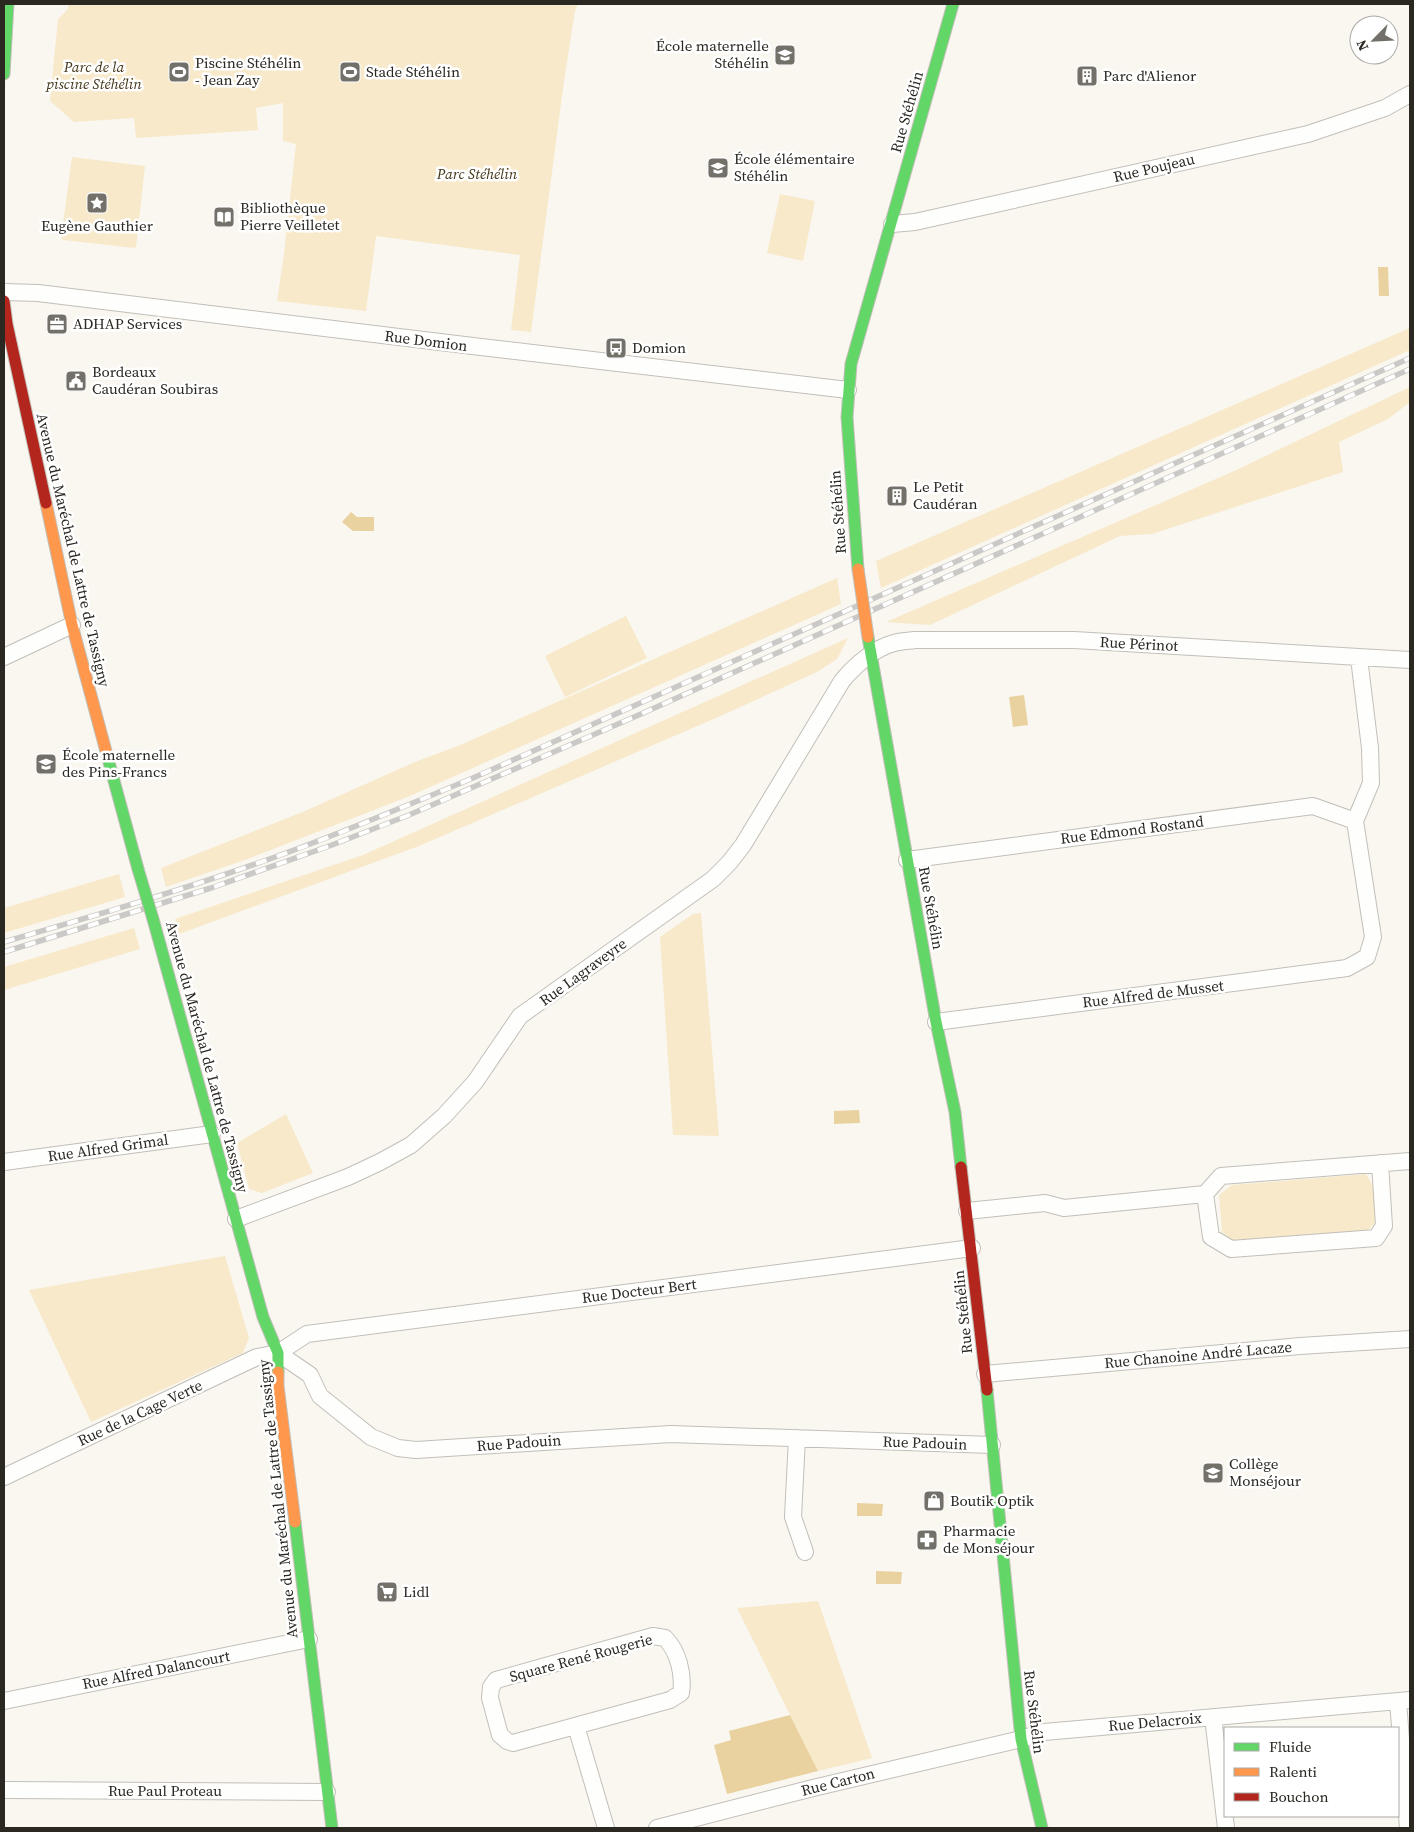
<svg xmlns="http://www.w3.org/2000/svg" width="1414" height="1832" font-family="'Source Serif 4',serif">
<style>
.green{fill:#f7e9ca}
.water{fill:#e9d29f}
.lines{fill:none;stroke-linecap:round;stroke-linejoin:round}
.street-casing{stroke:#c2bfb9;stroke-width:18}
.fast-casing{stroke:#c2bfb9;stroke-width:13}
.slow-casing{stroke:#c2bfb9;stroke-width:13}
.jam-casing{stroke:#c2bfb9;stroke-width:13}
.street{stroke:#fefefd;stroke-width:16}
.fast{stroke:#63d668;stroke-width:11}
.slow{stroke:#ff974d;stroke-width:11}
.jam{stroke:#b3261e;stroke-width:11}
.rail-casing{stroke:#cac9c7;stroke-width:5.5}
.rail{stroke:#fff;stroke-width:4;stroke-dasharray:11;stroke-linecap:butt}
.fast-bridge-casing{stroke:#c2bfb9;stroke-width:13;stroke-linecap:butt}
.slow-bridge-casing{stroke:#c2bfb9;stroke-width:13;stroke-linecap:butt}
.fast-bridge{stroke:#63d668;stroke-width:11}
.slow-bridge{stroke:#ff974d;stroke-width:11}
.labels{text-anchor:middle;stroke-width:5;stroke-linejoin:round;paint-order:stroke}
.poi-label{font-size:15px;fill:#2a2821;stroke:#fff;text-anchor:start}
.park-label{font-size:15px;font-style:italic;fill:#443618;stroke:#fff}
.street-label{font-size:15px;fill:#2a2821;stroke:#fff}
</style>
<rect width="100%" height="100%" fill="#faf7f0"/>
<path class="green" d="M69,4H578L575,11L564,81L531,332L511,330L520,255L376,236L366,311L277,301L284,254L296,144L283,141V103L256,108L258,130L136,138L134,118L74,122L50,101L58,19L68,9Z
M72,157L145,166L136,247L134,248L63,240L61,238Z
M780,194L815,201L803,261L767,253Z
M1410,328V350L881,588L876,561Z
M1410,387V402L1388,419L1339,442L1343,472L1152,534L1120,536L930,625L886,622L1232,472Z
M837,578L841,604L410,796L245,860L166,887L161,868L305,811L415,762L458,746Z
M626,616L647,658L565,697L545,656Z
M848,638L837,659L817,672L716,718L419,846L179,934L175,919L363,855Z
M119,874L125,897L4,933V908Z
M701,913L719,1136L673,1135L660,937L693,914Z
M134,928L140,949L4,990V967Z
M286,1114L313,1173L262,1193L249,1189L237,1143Z
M1366,1174L1373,1186L1377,1221L1366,1232L1237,1244L1222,1232L1219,1195L1232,1185Z
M225,1256L249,1338L243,1353L91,1422L29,1290Z
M818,1601L872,1758L818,1771L737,1608Z"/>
<path class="water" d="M1378,267H1388L1389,296H1379Z
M351,512L357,517H374V531H353L342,522Z
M1024,695L1028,725L1013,727L1009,697Z
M859,1110L860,1123L834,1124V1111Z
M857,1503L883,1504L882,1516H857Z
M876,1571L902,1572L901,1584H876Z
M790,1715L818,1771L727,1794L714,1745L731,1740L729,1731Z"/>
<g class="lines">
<g class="street-casing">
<path id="street" d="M892,224L915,222L1308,134L1385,108L1410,94
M4,292L38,293L481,347L848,390
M4,657L72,625
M907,860L1313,806L1355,821
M936,1022L1347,968L1367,957L1373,937L1355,821L1371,783L1370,748L1359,658
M4,1162L212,1134
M1205,1194L1211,1237L1231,1249L1376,1238L1384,1226L1380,1163
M967,1211L1045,1203L1064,1208L1205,1194L1221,1176L1410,1161
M236,1219L348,1177L380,1162L411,1145L444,1116L475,1082L520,1016L713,879L729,863L743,845L842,681C855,665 875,648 894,643C901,641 908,641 915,640H1074L1410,660
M278,1353L310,1375L320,1396L371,1437L398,1448L416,1450L671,1434L992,1445
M985,1374L1300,1346L1410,1339
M797,1438L793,1517L805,1552
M4,1477L257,1357L278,1353L307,1334L972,1248
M653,1636L665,1638C678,1651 684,1674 681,1693L670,1700L513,1743L507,1741L500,1735L490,1698L491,1687L496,1680Z
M4,1701L309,1639
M1398,1701L1408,1828
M1213,1717L1226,1828
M576,1726L606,1828
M4,1790L327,1792
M657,1828L813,1788L1021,1739L1044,1732L1410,1700"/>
</g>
<g class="fast-casing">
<path id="fast" d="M4,74L8,4
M858,569L847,417L851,364L953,4
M868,637L936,1022L955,1112L961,1167
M107,755L138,869
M153,919L263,1317L278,1353V1372
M987,1390L1021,1739L1042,1828
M295,1522L332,1828"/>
</g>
<g class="slow-casing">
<path id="slow" d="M46,503L72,625L107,755
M278,1372V1386L295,1522"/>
</g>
<g class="jam-casing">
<path id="jam" d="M4,301L7,324L46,503
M961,1167L987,1390"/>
</g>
<use href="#street" class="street"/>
<use href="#fast" class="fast"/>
<use href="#slow" class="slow"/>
<use href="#jam" class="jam"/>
<g class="rail-casing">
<path id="rail" d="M4,942C90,917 176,892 261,862C333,837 403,807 473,778L1410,358
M4,952L211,888L332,845L409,815L641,714L1410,369"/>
</g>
<use href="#rail" class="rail"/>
<g class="fast-bridge-casing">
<path id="fast-bridge" d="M138,869L153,919"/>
</g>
<g class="slow-bridge-casing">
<path id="slow-bridge" d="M858,569L868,637"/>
</g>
<use href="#fast-bridge" class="fast-bridge"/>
<use href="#slow-bridge" class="slow-bridge"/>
</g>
<defs>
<g id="school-square" transform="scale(1.125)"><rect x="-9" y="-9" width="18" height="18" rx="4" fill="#737069" stroke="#fff"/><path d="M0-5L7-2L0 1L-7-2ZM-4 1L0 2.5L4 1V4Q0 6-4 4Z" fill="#fff"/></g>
<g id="stadium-square" transform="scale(1.125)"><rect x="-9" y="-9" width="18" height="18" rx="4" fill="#737069" stroke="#fff"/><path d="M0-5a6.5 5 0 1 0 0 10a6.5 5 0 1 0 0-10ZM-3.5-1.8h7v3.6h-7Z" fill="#fff"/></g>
<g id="building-square" transform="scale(1.125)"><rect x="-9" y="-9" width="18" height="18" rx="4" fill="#737069" stroke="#fff"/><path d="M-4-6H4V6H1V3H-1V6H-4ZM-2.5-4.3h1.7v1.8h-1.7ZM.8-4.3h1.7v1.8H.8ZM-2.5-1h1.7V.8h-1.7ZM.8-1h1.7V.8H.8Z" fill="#fff"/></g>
<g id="sight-square" transform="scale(1.125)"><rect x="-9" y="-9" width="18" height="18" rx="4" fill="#737069" stroke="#fff"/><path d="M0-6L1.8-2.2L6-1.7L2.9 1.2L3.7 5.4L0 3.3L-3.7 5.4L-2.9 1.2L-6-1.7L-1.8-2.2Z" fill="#fff"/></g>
<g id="library-square" transform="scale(1.125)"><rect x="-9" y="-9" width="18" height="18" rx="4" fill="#737069" stroke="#fff"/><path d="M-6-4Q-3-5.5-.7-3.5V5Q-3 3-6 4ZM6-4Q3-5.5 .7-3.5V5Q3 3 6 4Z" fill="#fff"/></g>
<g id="office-square" transform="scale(1.125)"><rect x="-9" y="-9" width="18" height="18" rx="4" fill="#737069" stroke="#fff"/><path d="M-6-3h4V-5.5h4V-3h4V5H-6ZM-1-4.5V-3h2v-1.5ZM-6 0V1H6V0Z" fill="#fff"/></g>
<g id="bus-square" transform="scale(1.125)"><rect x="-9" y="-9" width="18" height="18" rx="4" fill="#737069" stroke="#fff"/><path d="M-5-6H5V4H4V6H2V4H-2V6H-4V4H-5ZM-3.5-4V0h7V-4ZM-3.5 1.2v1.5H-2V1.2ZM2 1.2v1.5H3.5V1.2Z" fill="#fff"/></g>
<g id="civic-square" transform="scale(1.125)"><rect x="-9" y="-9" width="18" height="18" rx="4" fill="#737069" stroke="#fff"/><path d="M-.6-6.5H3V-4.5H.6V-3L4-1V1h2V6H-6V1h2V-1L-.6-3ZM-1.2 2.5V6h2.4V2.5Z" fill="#fff"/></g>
<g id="shop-square" transform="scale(1.125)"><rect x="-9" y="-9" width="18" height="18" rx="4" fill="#737069" stroke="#fff"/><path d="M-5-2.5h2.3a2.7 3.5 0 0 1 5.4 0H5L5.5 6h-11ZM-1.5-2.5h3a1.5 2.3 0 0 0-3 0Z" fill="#fff"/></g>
<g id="pharmacy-square" transform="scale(1.125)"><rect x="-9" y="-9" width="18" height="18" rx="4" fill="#737069" stroke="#fff"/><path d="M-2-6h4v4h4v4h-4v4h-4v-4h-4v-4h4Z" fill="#fff"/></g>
<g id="supermarket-square" transform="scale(1.125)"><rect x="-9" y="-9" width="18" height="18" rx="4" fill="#737069" stroke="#fff"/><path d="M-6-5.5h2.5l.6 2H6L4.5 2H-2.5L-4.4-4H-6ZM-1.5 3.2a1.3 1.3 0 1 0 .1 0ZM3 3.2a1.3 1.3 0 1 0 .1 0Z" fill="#fff"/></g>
</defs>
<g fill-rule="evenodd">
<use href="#school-square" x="785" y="55"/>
<use href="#stadium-square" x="179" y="72"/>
<use href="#stadium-square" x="350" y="72"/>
<use href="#building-square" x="1087" y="76"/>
<use href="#school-square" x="718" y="168"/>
<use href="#sight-square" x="97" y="203"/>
<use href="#library-square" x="224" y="217"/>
<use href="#office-square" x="57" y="324"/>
<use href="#bus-square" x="616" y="348"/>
<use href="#civic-square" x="76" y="381"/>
<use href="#building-square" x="897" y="496"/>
<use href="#school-square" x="46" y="764"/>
<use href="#school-square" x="1213" y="1473"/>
<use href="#shop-square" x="934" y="1501"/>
<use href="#pharmacy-square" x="927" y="1540"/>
<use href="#supermarket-square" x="387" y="1592"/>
</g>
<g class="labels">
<g class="poi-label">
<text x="769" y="51" text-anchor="end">École maternelle<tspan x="769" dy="17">Stéhélin</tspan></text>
<text x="195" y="68">Piscine Stéhélin<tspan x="195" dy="17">- Jean Zay</tspan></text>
<text x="366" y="77">Stade Stéhélin</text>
<text x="1103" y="81">Parc d'Alienor</text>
<text x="734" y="164">École élémentaire<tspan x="734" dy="17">Stéhélin</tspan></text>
<text x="240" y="213">Bibliothèque<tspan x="240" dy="17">Pierre Veilletet</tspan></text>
<text x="97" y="231" text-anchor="middle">Eugène Gauthier</text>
<text x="73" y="329">ADHAP Services</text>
<text x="632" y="353">Domion</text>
<text x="92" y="377">Bordeaux<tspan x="92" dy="17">Caudéran Soubiras</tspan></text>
<text x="913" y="492">Le Petit<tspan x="913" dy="17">Caudéran</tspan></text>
<text x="62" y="760">École maternelle<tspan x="62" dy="17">des Pins-Francs</tspan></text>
<text x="1229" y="1469">Collège<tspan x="1229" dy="17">Monséjour</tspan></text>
<text x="950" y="1506">Boutik Optik</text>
<text x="943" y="1536">Pharmacie<tspan x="943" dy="17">de Monséjour</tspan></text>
<text x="403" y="1597">Lidl</text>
</g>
<g class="park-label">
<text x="94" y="72">Parc de la<tspan x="94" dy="17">piscine Stéhélin</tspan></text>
<text x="477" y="179">Parc Stéhélin</text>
</g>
<g class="street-label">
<text transform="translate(907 112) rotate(-74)" y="5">Rue Stéhélin</text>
<text transform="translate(1154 168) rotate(-13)" y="5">Rue Poujeau</text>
<text transform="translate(426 341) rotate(7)" y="5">Rue Domion</text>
<text transform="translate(838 512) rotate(-94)" y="5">Rue Stéhélin</text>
<text transform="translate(73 550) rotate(77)" y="5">Avenue du Maréchal de Lattre de Tassigny</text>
<text transform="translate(1139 644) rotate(3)" y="5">Rue Périnot</text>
<text transform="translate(1132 830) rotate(-7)" y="5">Rue Edmond Rostand</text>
<text transform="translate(931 908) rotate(80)" y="5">Rue Stéhélin</text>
<text transform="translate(583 972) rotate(-36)" y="5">Rue Lagraveyre</text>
<text transform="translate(1153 994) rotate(-7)" y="5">Rue Alfred de Musset</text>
<text transform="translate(207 1057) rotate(75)" y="5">Avenue du Maréchal de Lattre de Tassigny</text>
<text transform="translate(108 1148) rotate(-8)" y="5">Rue Alfred Grimal</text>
<text transform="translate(639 1291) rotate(-7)" y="5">Rue Docteur Bert</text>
<text transform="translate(963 1312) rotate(-96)" y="5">Rue Stéhélin</text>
<text transform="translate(1198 1355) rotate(-5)" y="5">Rue Chanoine André Lacaze</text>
<text transform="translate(140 1413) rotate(-25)" y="5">Rue de la Cage Verte</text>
<text transform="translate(519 1443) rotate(-4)" y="5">Rue Padouin</text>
<text transform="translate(925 1443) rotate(2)" y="5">Rue Padouin</text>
<text transform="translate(278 1499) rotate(-96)" y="5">Avenue du Maréchal de Lattre de Tassigny</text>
<text transform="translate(581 1658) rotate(-15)" y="5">Square René Rougerie</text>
<text transform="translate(156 1670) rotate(-11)" y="5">Rue Alfred Dalancourt</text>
<text transform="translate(1034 1712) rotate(83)" y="5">Rue Stéhélin</text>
<text transform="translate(1155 1722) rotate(-5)" y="5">Rue Delacroix</text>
<text transform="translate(838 1782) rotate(-14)" y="5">Rue Carton</text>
<text x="165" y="1796">Rue Paul Proteau</text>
</g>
</g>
<rect width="1414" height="1832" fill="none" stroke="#2a2821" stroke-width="10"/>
<rect x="1224" y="1727" width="175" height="90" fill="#ffffff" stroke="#aaa9a6"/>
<rect x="1234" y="1743" width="25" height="8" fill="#63d668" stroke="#aaa9a6"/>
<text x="1269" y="1752" font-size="15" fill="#2a2821">Fluide</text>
<rect x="1234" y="1768" width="25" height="8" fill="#ff974d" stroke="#aaa9a6"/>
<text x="1269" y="1777" font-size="15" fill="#2a2821">Ralenti</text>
<rect x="1234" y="1793" width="25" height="8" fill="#b3261e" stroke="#aaa9a6"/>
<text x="1269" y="1802" font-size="15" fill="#2a2821">Bouchon</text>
<g transform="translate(1374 40) rotate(246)"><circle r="24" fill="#ffffff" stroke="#aaa9a6"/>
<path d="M0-4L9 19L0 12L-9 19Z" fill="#737069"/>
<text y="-8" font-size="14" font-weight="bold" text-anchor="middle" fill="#2a2821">N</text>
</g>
</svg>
